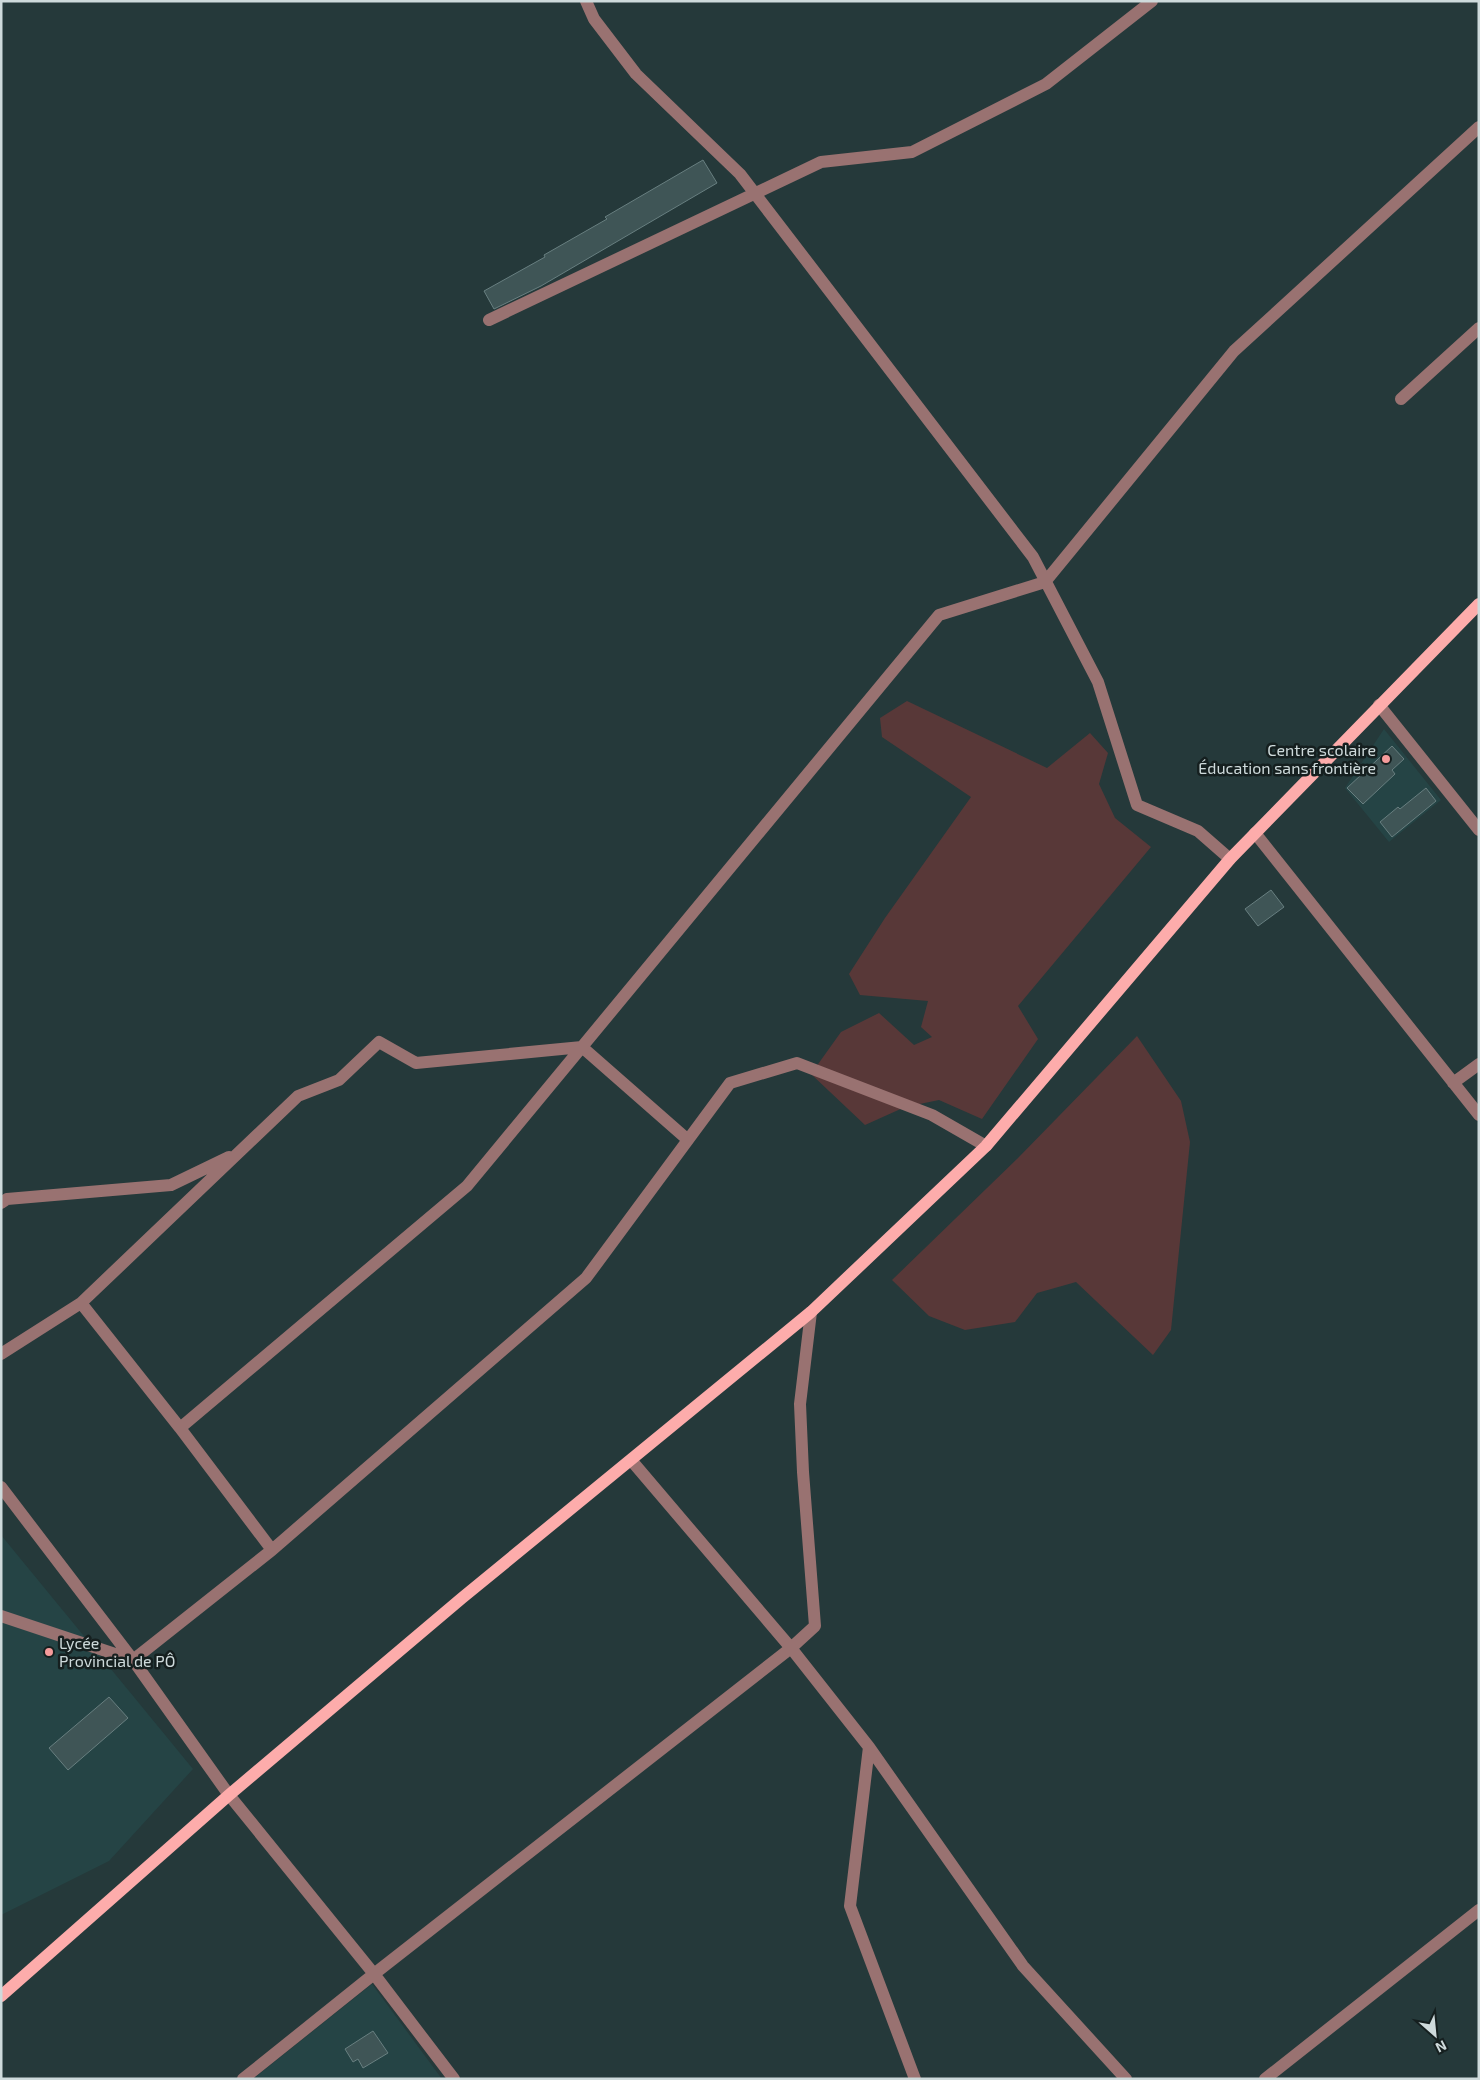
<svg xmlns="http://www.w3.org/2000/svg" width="1480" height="2080" font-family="'Exo 2',sans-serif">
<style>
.built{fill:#254445}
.green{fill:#583838}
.building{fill:#3f5556;stroke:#687f80}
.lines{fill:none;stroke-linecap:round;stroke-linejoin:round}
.minor{stroke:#997271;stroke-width:12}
.major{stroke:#fdacab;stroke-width:12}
.poi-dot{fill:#f59b9b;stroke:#151f1f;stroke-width:2}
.labels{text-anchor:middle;stroke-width:5;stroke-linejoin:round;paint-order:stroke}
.poi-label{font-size:16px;fill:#cedadb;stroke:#151f1f;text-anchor:end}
</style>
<rect width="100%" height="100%" fill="#25393a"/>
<path class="built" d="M1384,729L1441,800L1389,842L1345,788Z
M1,1535L193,1769L109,1861L1,1915Z
M372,1984L442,2079H253Z"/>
<path class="green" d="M907,701L1047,768L1090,733L1108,753L1099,784L1115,818L1151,847L1018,1006L1038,1039L982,1119L939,1100L905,1107L865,1125L811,1074L841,1032L879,1013L914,1045L932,1037L921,1027L928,1001L860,995L849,974L885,918L971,797L882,737L880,718Z
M1137,1036L1181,1101L1190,1142L1171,1330L1153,1355L1076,1282L1037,1293L1015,1322L965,1330L929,1316L892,1280L1018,1158Z"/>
<path class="building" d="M703,160L717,183L541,286L494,309L484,291L545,257L544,255L607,219L605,217Z
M1392,746L1404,759L1392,770L1395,774L1363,804L1347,788Z
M1426,788L1436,801L1392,837L1380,822L1398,807L1400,809Z
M1271,890L1284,907L1258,926L1245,909Z
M109,1697L128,1718L68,1770L49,1748Z
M373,2031L388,2053L363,2068L358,2059L353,2062L345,2049Z"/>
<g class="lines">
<path class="minor" d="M586,1L594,19L636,74L740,174L1033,557L1098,682L1137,805L1198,831L1230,859
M489,320L821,162L912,152L1046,84L1152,1
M1401,399L1479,328
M1379,705L1479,830
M1255,833L1479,1115
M1453,1083L1479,1064
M1,1203L7,1199L171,1185L229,1157
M81,1303L180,1428L272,1550
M1,1354L81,1303L298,1096L339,1080L379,1042L416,1063L582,1047L688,1140
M180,1428L467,1186L939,615L1045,582L1234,351L1479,127
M631,1460L791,1648L869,1747L1023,1966L1126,2079
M1,1487L133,1660L229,1795L374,1974L454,2079
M1,1616L133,1660L272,1550L586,1278L730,1083L797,1063L932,1115L986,1146
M869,1747L850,1906L915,2079
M243,2079L374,1974L791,1648L815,1626L803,1472L800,1404L811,1312
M1265,2079L1479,1910"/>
<path class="major" d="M1,1996L229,1795L462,1598L811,1312L986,1146L1230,859L1479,604"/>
</g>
<g class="poi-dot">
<circle cx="1386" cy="759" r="5"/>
<circle cx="49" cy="1652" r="5"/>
</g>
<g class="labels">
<g class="poi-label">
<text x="1376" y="756">Centre scolaire<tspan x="1376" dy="18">Éducation sans frontière</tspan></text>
<text x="59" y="1649" text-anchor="start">Lycée<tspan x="59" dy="18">Provincial de PÔ</tspan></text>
</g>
</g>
<rect width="1480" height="2080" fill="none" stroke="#cedadb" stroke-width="5"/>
<g transform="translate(1435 2035) rotate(153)" stroke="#151f1f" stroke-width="4" paint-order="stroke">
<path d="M0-4L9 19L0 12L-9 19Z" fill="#cedadb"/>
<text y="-8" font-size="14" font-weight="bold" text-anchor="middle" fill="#cedadb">N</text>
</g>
</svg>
